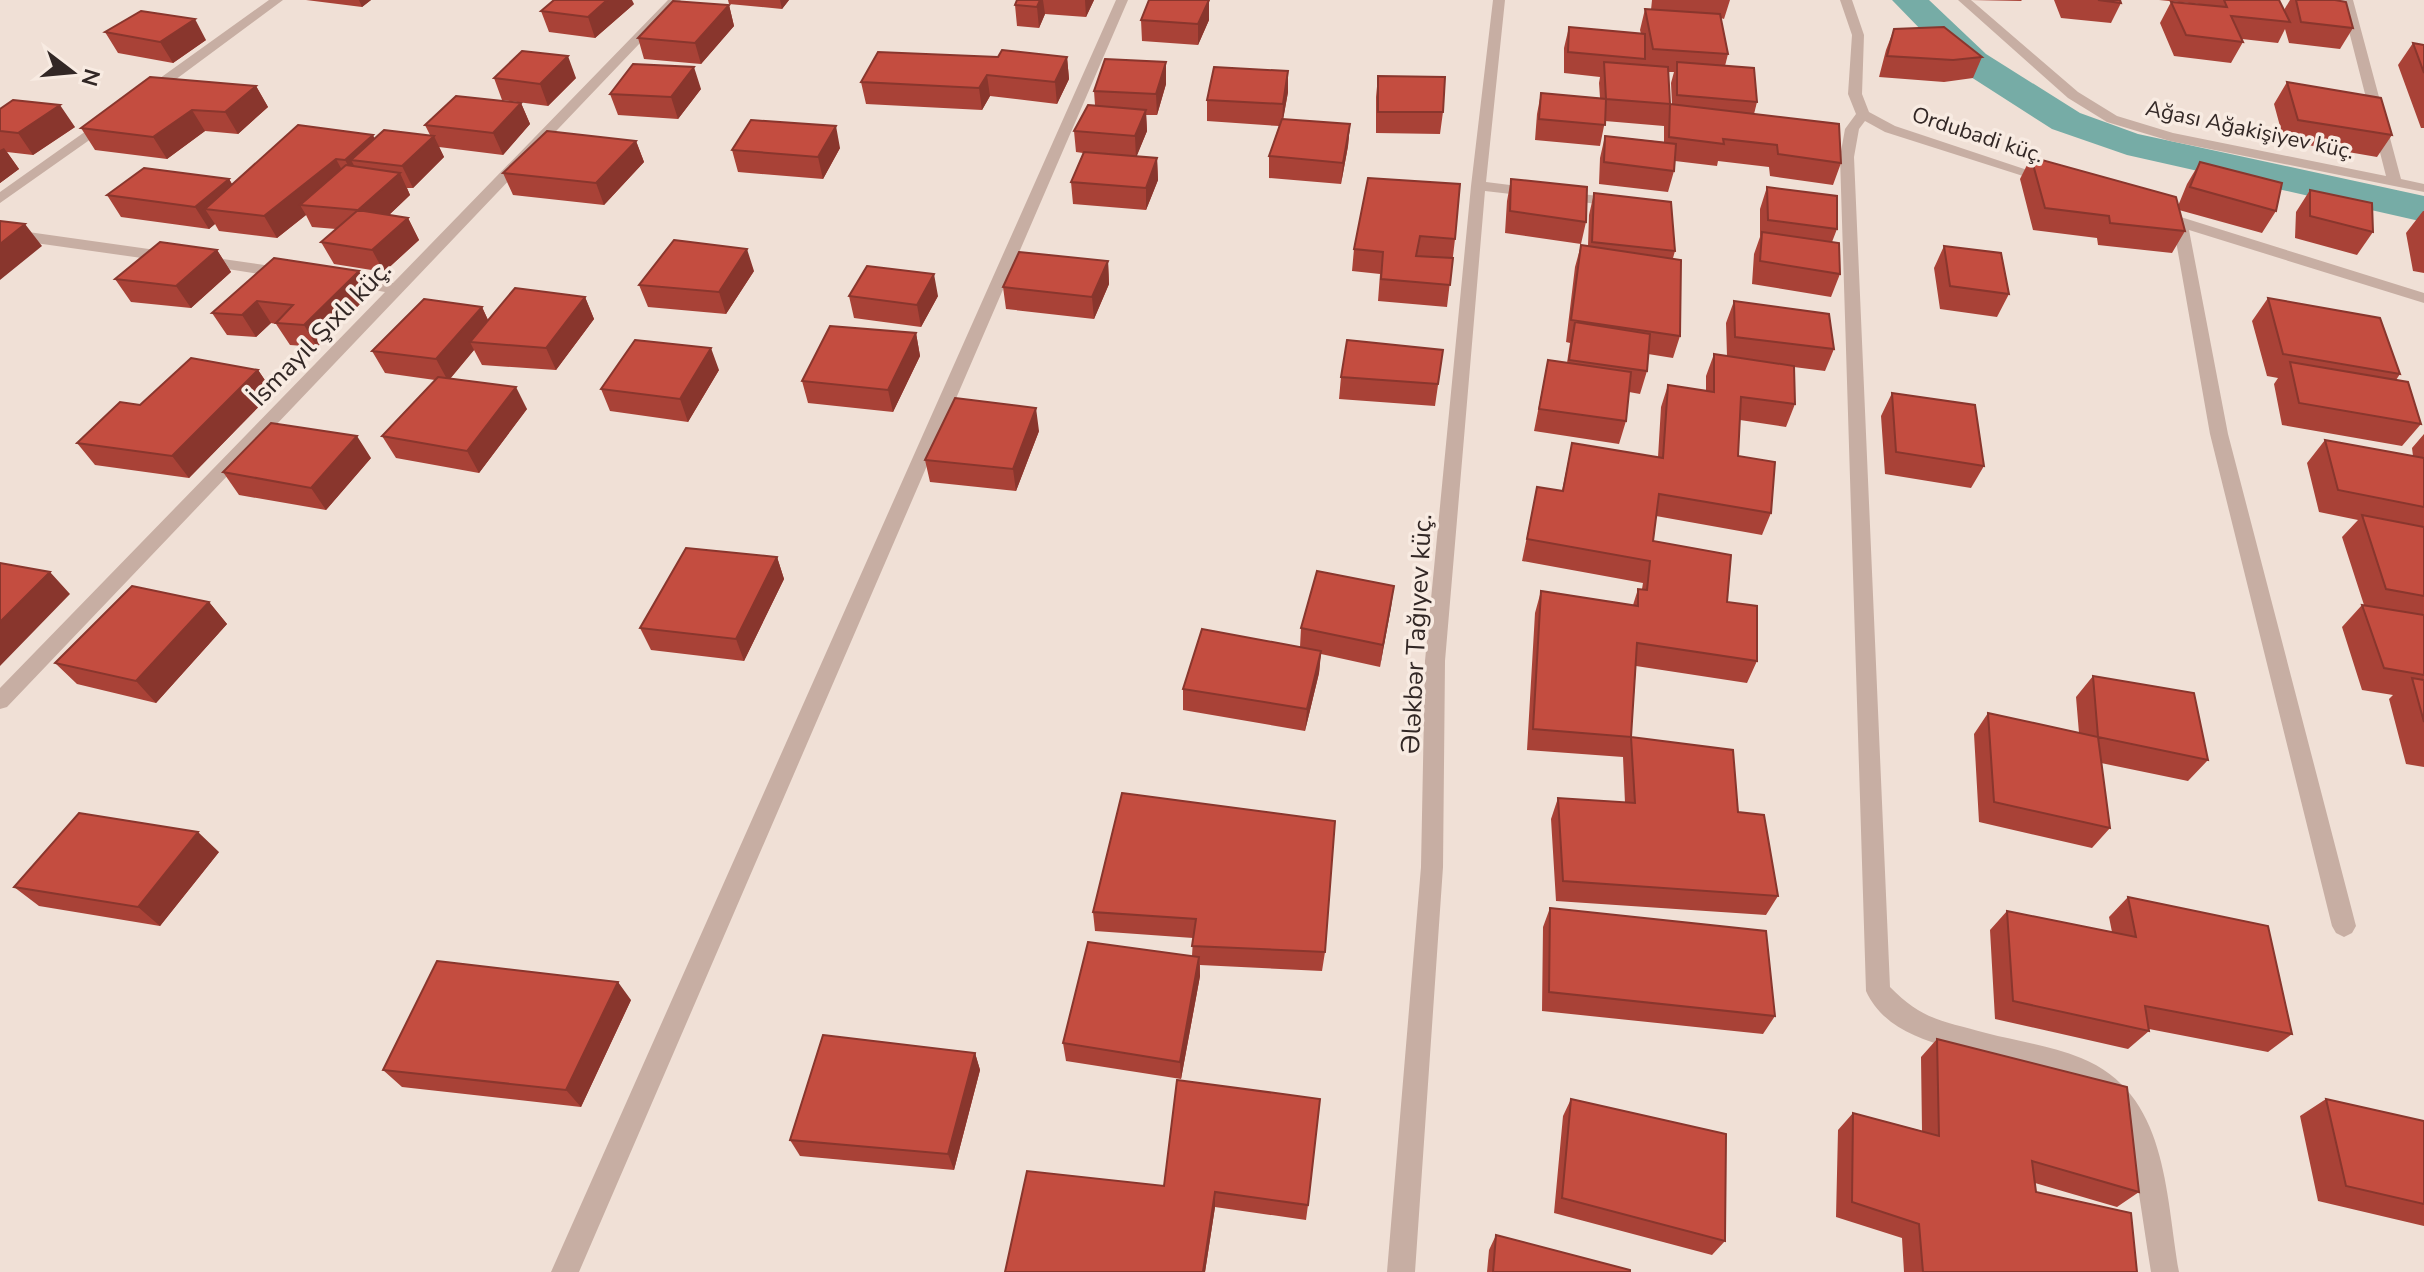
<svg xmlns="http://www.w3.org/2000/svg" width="2424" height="1272" font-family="'Nunito Sans',sans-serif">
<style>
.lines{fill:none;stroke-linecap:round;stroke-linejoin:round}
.canal{fill:#76aca6;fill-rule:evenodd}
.minor{fill:#c7aea3;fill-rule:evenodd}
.wall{fill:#a94237;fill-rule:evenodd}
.shaded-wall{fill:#89362d}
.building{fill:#c44d40;stroke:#89362d;stroke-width:2}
.labels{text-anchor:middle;stroke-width:7;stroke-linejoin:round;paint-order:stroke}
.far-street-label{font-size:22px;fill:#322725;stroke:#f8ebe2}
.street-label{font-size:26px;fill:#322725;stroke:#f8ebe2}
</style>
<rect width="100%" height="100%" fill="#f0e0d6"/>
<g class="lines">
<path class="canal" d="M1892,0H1929L1986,54L2080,113L2138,134L2424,196V222L2127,155L2052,129L1960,70Z"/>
<path class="minor" d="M269,0H283L152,97H142V91Z
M668,0H681L7,707L0,709V688L385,292L335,283V277L393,283Z
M1116,0H1128L579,1272H551Z
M1493,0H1505L1486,182L1598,196L1605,200L1598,204L1485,191L1445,661L1443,867L1415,1272H1387L1421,867L1425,661L1471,186Z
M1840,0H1852L1864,35L1862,94L1869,112L1895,126L2057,180L2045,183L1885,132L1865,121L1859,129L1854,157L1890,987C1922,1020 1943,1021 1986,1033C2017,1041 2051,1046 2081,1058C2168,1093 2165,1192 2179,1272H2151C2146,1242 2142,1212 2137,1182C2135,1168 2134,1153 2130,1140C2095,1033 1907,1082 1866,991L1840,157L1845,129L1856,114L1848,94L1852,35Z
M1958,0H1971L2078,92L2117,116L2173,133L2386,176L2341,0H2353L2401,179L2424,184V192L2170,141L2107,122L2068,98Z
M103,119L115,122L0,203V192Z
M2171,214L2424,293V303L2189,230L2228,434L2356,926L2352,933L2344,937L2336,933L2332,926L2210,434L2173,224L2163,219Z
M0,228L170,252L178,257L170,262L0,238Z
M202,256L285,268L293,273L285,278L196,264L194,261Z"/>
</g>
<path class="wall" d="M306,0H371L362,7Z
M728,0H789L782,9L729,4Z
M1017,0H1094L1086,17L1045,14L1039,28L1017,26L1015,5Z
M1652,0H1730L1724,19L1721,18L1728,54L1725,66L1757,102L1754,114L1841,163L1833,185L1770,176L1769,167L1718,161L1717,166L1675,161L1674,171L1668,192L1599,184L1600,158L1605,136L1664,142V126L1605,121L1600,146L1535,140L1537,114L1541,93L1600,98L1599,83L1600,77L1564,73V48L1569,27L1641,34L1640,30L1645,9L1651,10ZM1668,72H1674L1671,83L1672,104H1670Z
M1971,0H2022L2021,1Z
M2054,0H2120L2121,3L2111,23L2061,18Z
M2159,0H2279L2284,10L2290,0H2335L2353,28L2340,49L2289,43L2285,29L2278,43L2242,39L2243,42L2231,63L2174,56L2160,23L2171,2L2209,5Z
M634,4L595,38L549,32L541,11Z
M729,5L734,26L701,64L644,59L638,38Z
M1141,20H1209L1198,45L1142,41Z
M1894,29L1982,57L1973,78L1944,82L1879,77L1886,50Z
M105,32L206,40L173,63L118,53Z
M2413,43L2424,45V128H2421L2398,65Z
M998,57H1067L1069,79L1057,104L990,96L982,110L866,104L861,82Z
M1166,62V84L1157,115H1146L1147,131L1136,157L1157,158L1158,180L1146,210L1073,204L1071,182L1083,153L1076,152L1074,131L1095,105L1094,91Z
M1288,71V92L1283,119L1350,124L1348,146L1341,184L1269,178V156L1279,126L1207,121V100Z
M1378,76L1443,112L1440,134L1376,133V97Z
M494,78H576L548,106L502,100Z
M2287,82L2392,135L2377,157L2284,141L2274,104Z
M256,86L268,107L238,134L205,131L167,159L95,150L81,128Z
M701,89L678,119L618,115L610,94Z
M521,103L530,124L503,155L439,147L444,157L413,188H407L410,195L389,215L408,218L419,240L384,272L334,264L321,242L336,229L312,227L306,215L277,238L219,231L215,224L209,229L121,217L107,195L229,179L232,184L375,139L430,135L425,125Z
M0,109L75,127L33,155L7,152L19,169L0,183Z
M636,141L644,162L604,205L513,195L503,173Z
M840,148L823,179L738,172L732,150Z
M2031,157L2178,206L2187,184L2200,162L2276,211L2262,233L2179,210L2185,231L2172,253L2098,245L2097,238L2033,230L2020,179Z
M1368,178L1455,239L1447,307L1378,301L1380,274L1352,271L1354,249Z
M1511,179L1586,222L1581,244L1505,233L1507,201Z
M1767,187L1837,229L1832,242L1840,274L1831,297L1752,284L1754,254L1760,237V209Z
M2310,190L2373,232L2357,255L2295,238L2296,212Z
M1594,193L1675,251L1673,258L1680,336L1673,358L1648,354L1647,371L1640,394L1629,392L1626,421L1619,444L1534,431L1548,360L1567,363L1570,343L1566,342L1575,267L1581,245L1588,246L1589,215Z
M2423,211H2424V273L2413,271L2406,233Z
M1944,246L2009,294L1997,317L1940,309L1934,268Z
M217,250L231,272L191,308L131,302L115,279Z
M274,258L371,293L317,347L290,345L276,324L271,323L256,337L227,335L212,313Z
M1108,261L1109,284L1094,319L1006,309L1003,287Z
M754,271L726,314L648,307L639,285Z
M849,296H938L921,327L854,318Z
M585,297L594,319L556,370L482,365L474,350L450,379L527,409L479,473L396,458L382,436L435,380L385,373L372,351L482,307L488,320Z
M2268,298L2400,374L2396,380L2421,424L2402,446L2282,425L2274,384L2278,378L2267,376L2252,321Z
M1734,301L1834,349L1825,371L1794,367L1795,404L1786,427L1740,420L1738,456L1771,513L1762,535L1656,516L1653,541L1727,602L1757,661L1747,683L1636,666L1631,737L1738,812L1778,896L1766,915L1556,901L1551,819L1558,798L1625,803L1623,757L1527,750L1535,613L1541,591L1633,605L1638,589H1642L1643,583L1522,561L1537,487L1562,491L1572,443L1658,457L1661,407L1668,385L1706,391V376L1714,354L1727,356L1726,323Z
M916,333L920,356L893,412L808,403L802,381Z
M1443,350L1435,406L1339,399L1341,377Z
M258,370L273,392L189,478L95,465L77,443L140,405Z
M719,370L688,422L610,411L601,389Z
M1892,393L1984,466L1971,488L1885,474L1881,416Z
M1039,431L1016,491L930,482L925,460Z
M2424,434V767L2406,764L2389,699L2393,695L2362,690L2342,627L2362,605H2364L2342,537L2358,520L2319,512L2307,463L2325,440L2413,456L2412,448Z
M371,458L326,510L239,495L223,472Z
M777,557L784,579L744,661L651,650L640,628Z
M1394,586L1380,667L1321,654L1319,673L1305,731L1183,710V689L1300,647L1301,628Z
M209,602L227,624L156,703L77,684L55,663Z
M2093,676L2208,760L2188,781L2101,763L2110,828L2092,848L1979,822L1974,734L1988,713L2079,733L2076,697Z
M1122,793L1325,952L1322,971L1200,965V976L1181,1079L1066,1061L1063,1043L1192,956L1193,938L1095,931L1093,912Z
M219,852L160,926L39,906L14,887Z
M2128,897L2292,1034L2268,1052L2149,1029V1031L2128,1049L1995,1019L1990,930L2007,911L2112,932L2109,917Z
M1550,908L1775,1016L1763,1034L1542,1011L1543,927Z
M631,1000L581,1107L402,1087L383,1070Z
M1937,1039L2139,1192L2117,1207L2035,1183L2036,1192L2137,1272H1904L1902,1238L1836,1217L1838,1130L1853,1113L1922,1131L1921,1057Z
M975,1053L980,1070L954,1170L800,1156L790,1140Z
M1177,1080L1308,1205L1306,1220L1215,1207L1205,1272H1005L1164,1186Z
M1571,1099L1725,1241L1712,1255L1554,1213L1563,1116Z
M2326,1099L2424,1121V1226L2318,1201L2300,1116Z
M1496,1235L1630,1272H1487L1489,1250Z"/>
<path class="shaded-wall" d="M359,0H371L362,7Z
M607,0H632L634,4L595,38L588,17Z
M780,0H789L782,9Z
M1040,0H1043L1045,14L1039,28L1037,7Z
M1085,0H1094L1086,17Z
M1209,0V20L1198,45V24Z
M729,5L734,26L701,64L695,43Z
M195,19L206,40L173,63L160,42Z
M568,56L576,78L548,106L540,84Z
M1067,57L1069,79L1057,104L1055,82Z
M1166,62V84L1157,115L1156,94Z
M694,67L701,89L678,119L671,97Z
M1288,71V92L1282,126L1283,104Z
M987,75L990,96L982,110L979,88Z
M256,86L268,107L238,134L225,112Z
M521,103L530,124L503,155L493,133Z
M60,105L75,127L33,155L18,133Z
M192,110L205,131L167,159L153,137Z
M1146,110L1147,131L1136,158L1135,136Z
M1350,124L1348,146L1341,184L1343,163Z
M836,126L840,148L823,179L818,157Z
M373,135L384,157L351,160L361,178L357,182L345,160Z
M434,136L444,157L413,188L402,166Z
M636,141L644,162L604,205L596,183Z
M4,148L19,169L0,183V150Z
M1157,158L1158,180L1146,210V188Z
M336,159L348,181L300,205L306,215L277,238L264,216Z
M400,173L410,195L370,233L358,210Z
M229,179L242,201L205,209L215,224L209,229L195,207Z
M408,218L419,240L384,272L372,250Z
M25,224L42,246L0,280V244Z
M747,249L754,271L726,314L719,292Z
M217,250L231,272L191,308L176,286Z
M1108,261L1109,284L1094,319L1092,297Z
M359,271L371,293L317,347L304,325Z
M934,274L938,296L921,327L917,305Z
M585,297L594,319L556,370L546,348Z
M257,301L271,323L256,337L242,315Z
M482,307L492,329L470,342L474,350L448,381L436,359Z
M916,333L920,356L893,412L888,390Z
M711,348L719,370L688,422L680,399Z
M258,370L273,392L189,478L172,456Z
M516,387L527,409L479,473L467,451Z
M1036,408L1039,431L1016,491L1013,469Z
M357,436L371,458L326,510L311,488Z
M777,557L784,579L744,661L736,639Z
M50,572L70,594L0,666V622Z
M1394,586L1391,608L1380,667L1383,645Z
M209,602L227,624L156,703L136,681Z
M1321,651L1319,673L1305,731L1307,709Z
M198,832L219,852L160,926L138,907Z
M1199,957L1200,976L1181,1079L1180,1062Z
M618,982L631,1000L581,1107L566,1090Z
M975,1053L980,1070L954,1170L948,1154Z
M1215,1192V1207L1205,1272H1203Z"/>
<path class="building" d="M554,0H607L588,17L541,11Z
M1017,0H1040L1037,7L1015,5Z
M1149,0H1209L1198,24L1141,20Z
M2098,0H2120L2121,3Z
M2224,0H2279L2290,22L2231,16L2243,42L2186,35L2171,2L2227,7Z
M2296,0H2335L2346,2L2353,28L2301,22Z
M673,1L729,5L695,43L638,38Z
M1645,9L1720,14L1728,54L1653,49Z
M141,11L195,19L160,42L105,32Z
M1569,27L1645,34V59L1568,52Z
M1944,27L1982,57L1953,60L1887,56L1894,29Z
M2413,43L2424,45V73Z
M1002,50L1067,57L1055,82L987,75L979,88L861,82L878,52L998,57Z
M522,51L568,56L540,84L494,78Z
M1105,59L1166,62L1156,94L1094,91Z
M1604,62L1668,67L1670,104L1606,99Z
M1677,62L1754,68L1757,102L1677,95Z
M633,64L694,67L671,97L610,94Z
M1214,67L1288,71L1283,104L1207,100Z
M1378,76L1445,77L1443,112H1378Z
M150,77L256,86L225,112L192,110L153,137L81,128Z
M2287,82L2381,98L2392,135L2298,120Z
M1541,93L1606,99L1605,125L1539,119Z
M456,96L521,103L493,133L425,125Z
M13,100L60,105L18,133L0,131V109Z
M1670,104L1839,124L1841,163L1778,154L1777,145L1723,139L1724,144L1669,137Z
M1088,105L1146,110L1135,136L1074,131Z
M1282,119L1350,124L1343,163L1269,156Z
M751,120L836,126L818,157L732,150Z
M298,125L373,135L345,160L336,159L264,216L205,209Z
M384,130L434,136L402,166L351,160Z
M547,131L636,141L596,183L503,173Z
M1605,136L1676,144L1674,171L1604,162Z
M1084,152L1157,158L1146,188L1071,182Z
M2031,157L2176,197L2185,231L2110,223L2109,216L2045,208Z
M2200,162L2282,183L2276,211L2190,187Z
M346,165L400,173L358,210L408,218L372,250L321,242L358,210L300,205Z
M144,168L229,179L195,207L107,195Z
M1368,178L1460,184L1455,239L1420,236L1416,256L1453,258L1450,285L1381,279L1383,252L1354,249Z
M1511,179L1587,187L1586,222L1510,211Z
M1767,187L1837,196V229L1768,220Z
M2310,190L2372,203L2373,232L2310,216Z
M1594,193L1671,202L1675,251L1592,242Z
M0,221L25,224L0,244Z
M1762,232L1839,243L1840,274L1760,261Z
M674,240L747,249L719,292L639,285Z
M160,242L217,250L176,286L115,279Z
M1581,245L1681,260L1680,336L1571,320Z
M1944,246L2001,253L2009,294L1950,286Z
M1019,252L1108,261L1092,297L1003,287Z
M274,258L359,271L304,325L276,323L293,305L257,301L242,315L212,313Z
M867,266L934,274L917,305L849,296Z
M515,288L585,297L546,348L470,342Z
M2268,298L2380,318L2400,374L2283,354Z
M424,299L482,307L436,359L372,351Z
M1734,301L1829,314L1834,349L1735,337Z
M1575,322L1650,334L1647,371L1569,360Z
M830,326L916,333L888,390L802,381Z
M635,340L711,348L680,399L601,389Z
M1347,340L1443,350L1438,384L1341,377Z
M1714,354L1794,366L1795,404L1741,397L1738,456L1775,462L1771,513L1659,494L1653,541L1731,555L1727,602L1757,606V661L1637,643L1631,737L1533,729L1541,591L1638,606V589L1647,590L1650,561L1527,539L1537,487L1563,491L1572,443L1663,458L1668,385L1714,392Z
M191,358L258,370L172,456L77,443L120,402L140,405Z
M1548,360L1631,372L1626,421L1539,409Z
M2290,362L2408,382L2421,424L2299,403Z
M438,377L516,387L467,451L382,436Z
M1892,393L1975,405L1984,466L1896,452Z
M955,398L1036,408L1013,469L925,460Z
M271,423L357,436L311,488L223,472Z
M2325,440L2424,458V507L2338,490Z
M2362,515L2424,527V596L2386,589Z
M686,548L777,557L736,639L640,628Z
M0,563L50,572L0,622Z
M1317,571L1394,586L1383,645L1301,628Z
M132,586L209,602L136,681L55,663Z
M2362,605L2424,615V675L2384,668Z
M1202,629L1321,651L1307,709L1183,689Z
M2093,676L2194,693L2208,760L2098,737Z
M2412,678L2424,680V722Z
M1988,713L2098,737L2110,828L1994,802Z
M1631,737L1733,750L1738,812L1764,815L1778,896L1563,881L1558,798L1635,803Z
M1122,793L1335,821L1325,952L1192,946L1196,919L1093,912Z
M79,813L198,832L138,907L14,887Z
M2128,897L2268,926L2292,1034L2145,1006L2149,1031L2013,1001L2007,911L2136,937Z
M1550,908L1766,931L1775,1016L1549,992Z
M1088,942L1199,957L1180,1062L1063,1043Z
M437,961L618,982L566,1090L383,1070Z
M823,1035L975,1053L948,1154L790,1140Z
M1937,1039L2127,1087L2139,1192L2032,1161L2036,1192L2131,1213L2137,1272H1923L1919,1224L1852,1202L1853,1113L1939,1136Z
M1177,1080L1320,1099L1308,1205L1215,1192L1203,1272H1005L1027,1171L1164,1186Z
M1571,1099L1726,1134L1725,1241L1562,1198Z
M2326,1099L2424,1121V1204L2346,1186Z
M1496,1235L1630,1270V1272H1493Z"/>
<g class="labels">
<g class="far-street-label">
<text transform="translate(2250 129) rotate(12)" y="8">Ağası Ağakişiyev küç.</text>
<text transform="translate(1978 134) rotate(18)" y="8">Ordubadi küç.</text>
</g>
<g class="street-label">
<text transform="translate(320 333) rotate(-46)" y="9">İsmayıl Şıxlı küç.</text>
<text transform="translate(1416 634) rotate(-87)" y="9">Ələkbər Tağıyev küç.</text>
</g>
</g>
<g transform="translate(72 72) rotate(106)" stroke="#f8ebe2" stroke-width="6" paint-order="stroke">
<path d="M0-6L14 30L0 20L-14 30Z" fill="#322725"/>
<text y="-12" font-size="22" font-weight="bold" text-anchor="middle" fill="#322725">N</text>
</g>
</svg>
